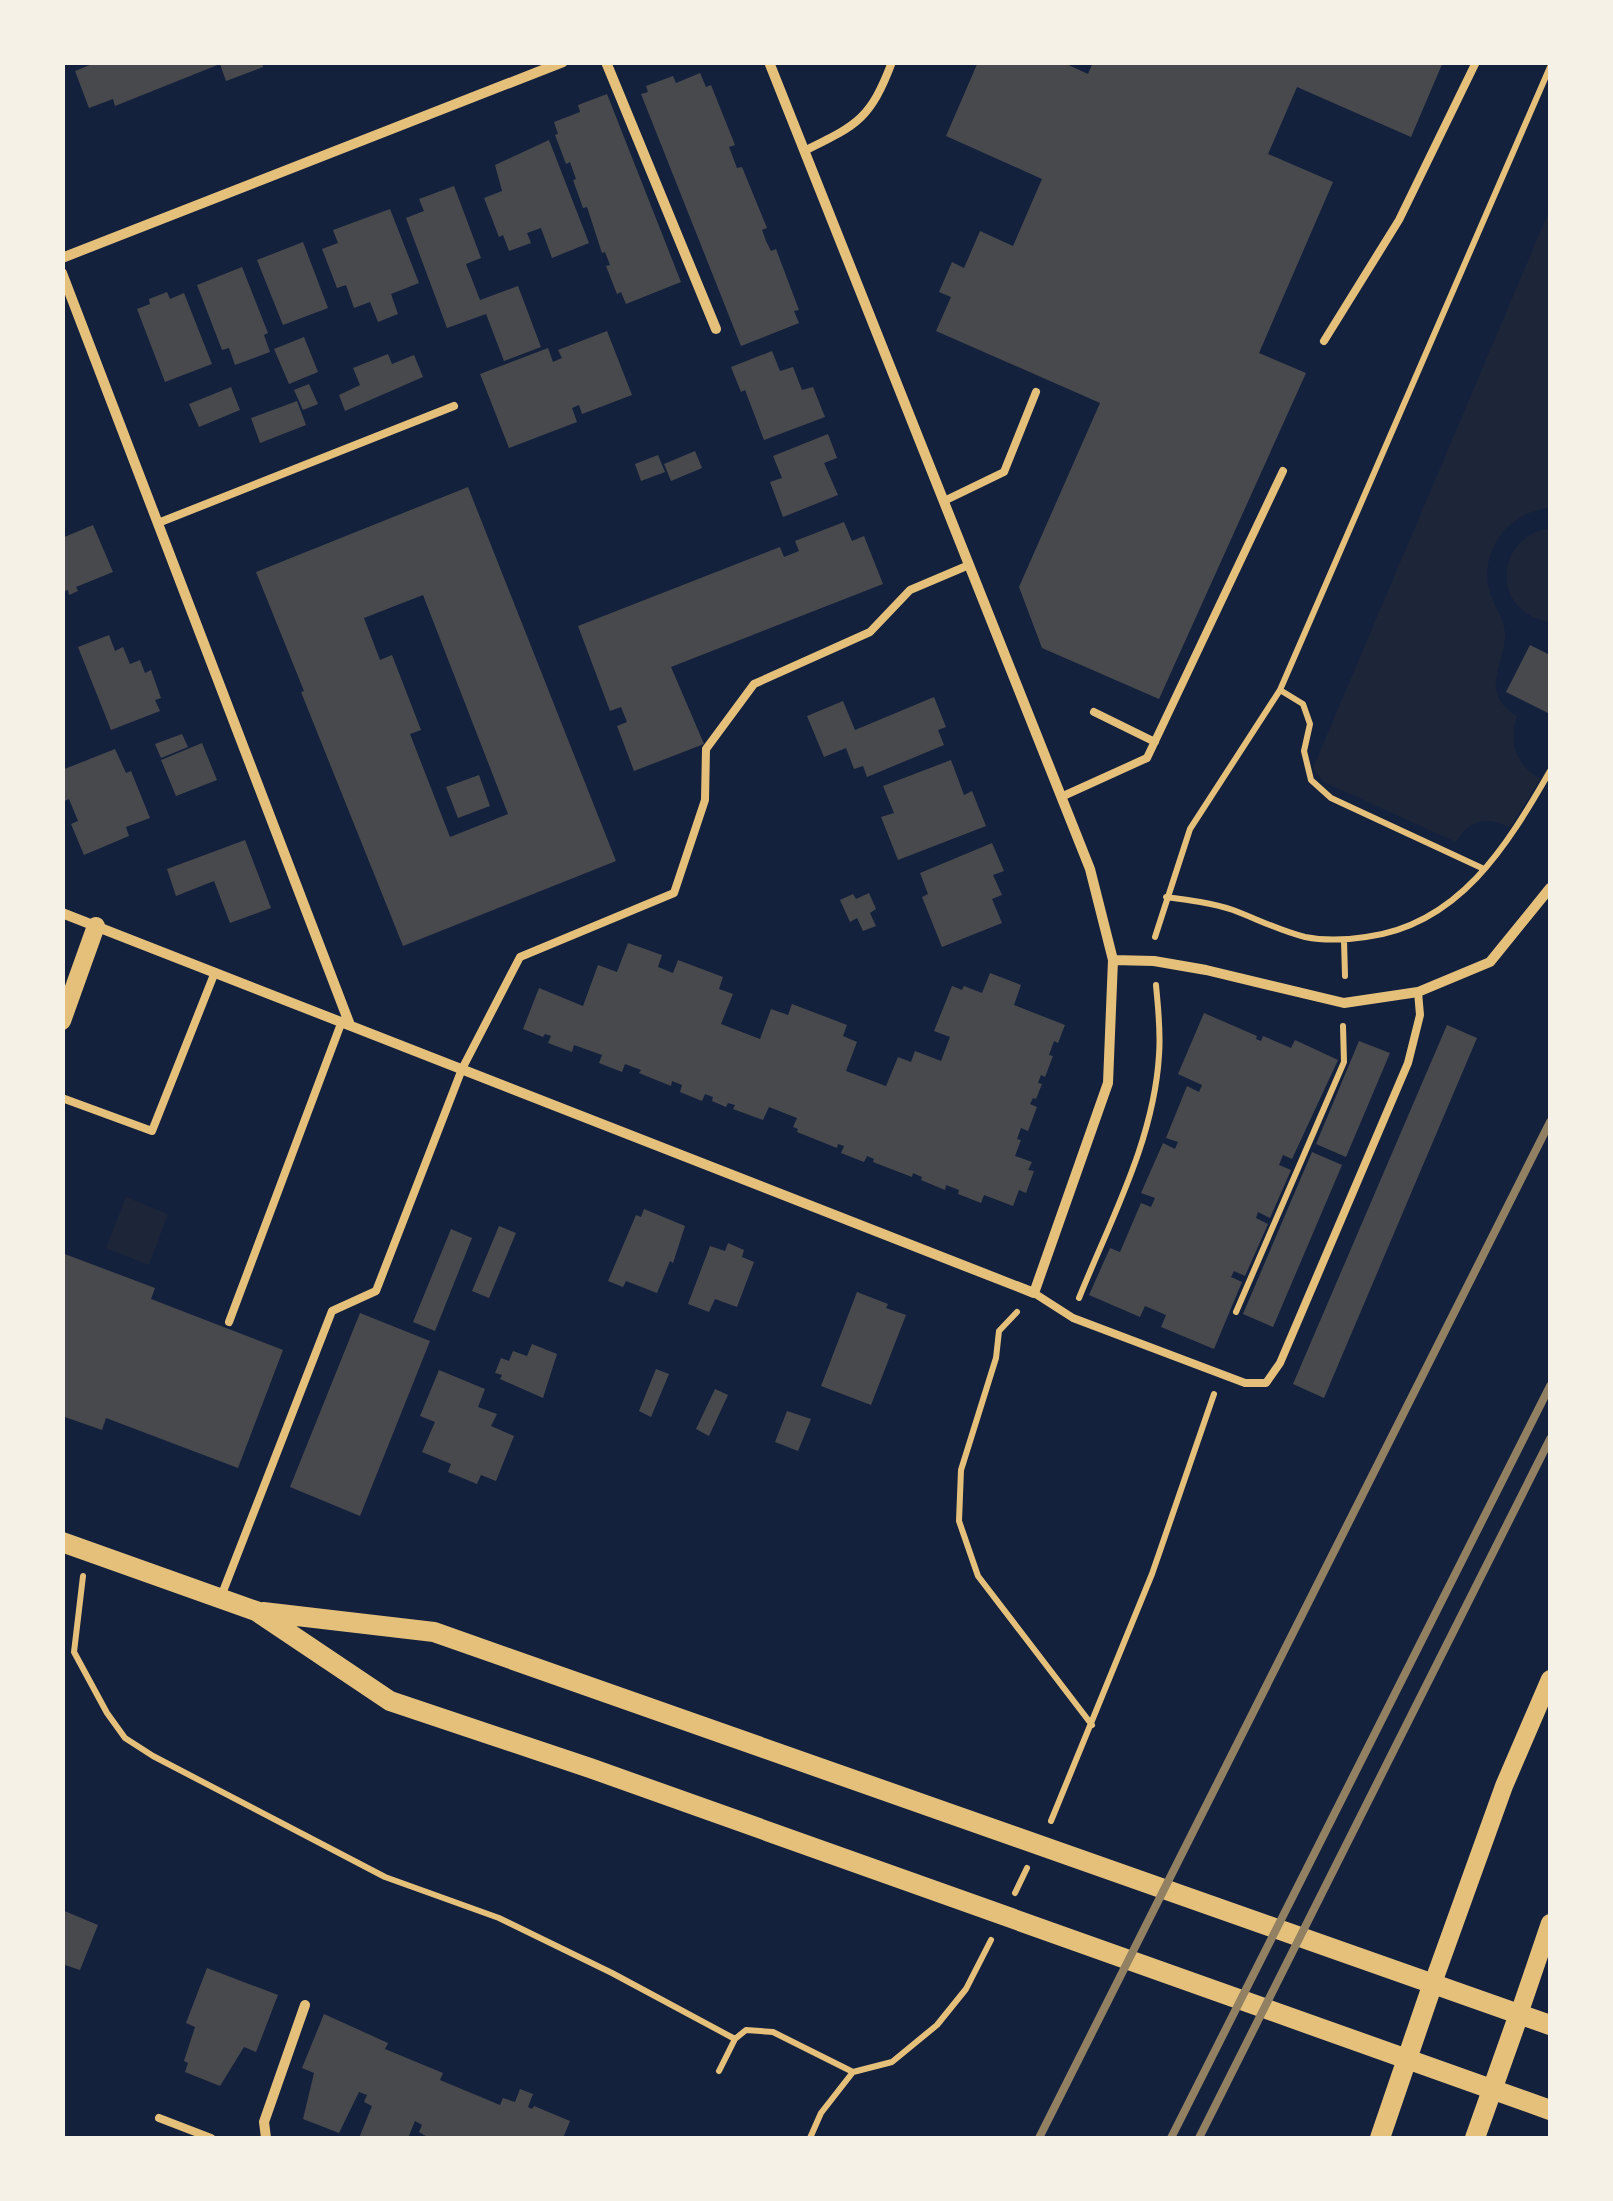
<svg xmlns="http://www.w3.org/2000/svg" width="1613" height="2201" font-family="'Titillium Web',sans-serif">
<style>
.green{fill:#1d2539}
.building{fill:#48494c;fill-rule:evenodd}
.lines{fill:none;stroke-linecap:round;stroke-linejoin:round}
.path{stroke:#e5c07b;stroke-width:6}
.service{stroke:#e5c07b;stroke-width:8}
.minor{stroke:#e5c07b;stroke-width:10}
.tertiary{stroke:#e5c07b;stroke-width:18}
.secondary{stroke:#e5c07b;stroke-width:20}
.rail{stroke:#918062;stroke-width:8}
</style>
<rect width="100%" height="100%" fill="#14213d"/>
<path class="green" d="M1550,209V508C1509,512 1480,549 1489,590C1493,605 1504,617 1505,633C1506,664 1477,693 1517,716C1508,742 1516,765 1540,779L1510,828C1488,815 1468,820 1456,842L1324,782L1313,768Z
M1550,528V622C1492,614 1492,538 1550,528Z
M126,1197L168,1214L149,1265L106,1248Z"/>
<path class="building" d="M97,62H262L263,67L226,81L220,64L115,106L113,99L89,108L75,71Z
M978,62H1062L1088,74L1093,62H1443L1411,137L1297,87L1268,154L1333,182L1259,353L1306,373L1159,699L1042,648L1019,587L1100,403L936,331L951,297L939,292L952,262L964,268L980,231L1013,246L1042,179L946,136Z
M700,73L706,87L711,85L735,145L729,147L737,168L742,167L767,228L762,230L766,241L771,251L776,249L799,310L794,311L799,323L741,346L641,94L648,92L646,86L673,76L676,83Z
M607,94L681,282L626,304L621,292L617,294L606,266L610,265L605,252L602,253L587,207L583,208L573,180L576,179L570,162L566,164L555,135L558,134L554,122L580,112L578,105Z
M549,140L589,243L552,258L541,228L527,233L531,243L509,251L503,235L499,237L484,198L502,191L495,165Z
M454,186L481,258L466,264L480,300L518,286L541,347L504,361L486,314L447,328L406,218L424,211L419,199Z
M390,209L419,283L391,294L398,314L378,322L370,302L354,308L346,285L337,288L322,249L338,243L333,230Z
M303,242L328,308L283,325L257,260Z
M242,267L268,333L264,335L270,352L235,365L229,348L222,350L197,285Z
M167,292L170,299L184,293L212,364L165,382L137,309L150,304L149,299Z
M607,331L632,395L582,414L579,405L572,408L577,422L509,448L480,374L548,348L553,362L562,358L558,350Z
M304,337L318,372L289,384L274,349Z
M772,351L780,371L793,367L802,390L813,387L825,417L764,440L745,390L741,392L731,367Z
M388,354L392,364L414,355L423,377L345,411L339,395L360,385L353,368Z
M309,384L318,404L303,410L294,390Z
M231,387L240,410L199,427L189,404Z
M297,401L306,425L260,443L251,418Z
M828,434L837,458L824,463L838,495L783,517L770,482L782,478L773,456Z
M695,451L702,468L671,481L664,464Z
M658,455L665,472L641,481L635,464Z
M468,487L616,861L403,946L301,692L304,691L256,572ZM423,595L508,814L450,837L410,734L421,730L392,655L380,660L364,618Z
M844,522L852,541L864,536L883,584L671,667L704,744L634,771L617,726L627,722L621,707L610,711L578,626L780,547L784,557L799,551L795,541Z
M93,525L113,572L76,587L78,591L69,595L68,590L62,592V538Z
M109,635L115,651L123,647L130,664L140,660L145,673L151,670L161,698L155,700L160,711L111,730L78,647Z
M1530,645L1550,655V714L1506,692Z
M934,697L946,727L938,730L944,745L867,777L863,766L854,769L846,748L824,757L807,716L843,701L855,730Z
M182,734L188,747L161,758L155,744Z
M202,743L217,780L176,796L161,760Z
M115,749L126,773L131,771L150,818L126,827L129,836L84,855L71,824L78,821L69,799L62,802V770Z
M951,760L964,795L972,791L986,826L898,860L881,817L894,813L883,786Z
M479,775L490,806L458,818L446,787Z
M245,840L271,908L230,923L214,881L176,896L167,869Z
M992,843L1004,871L993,875L1002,895L992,899L1002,923L942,947L922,897L928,894L920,873Z
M869,893L876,909L870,913L876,926L863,931L857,918L850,922L840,900L853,894L856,899Z
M628,943L662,955L658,967L673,973L678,960L723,977L719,989L733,994L721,1024L760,1039L771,1009L788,1015L792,1004L847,1025L843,1036L857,1042L846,1071L886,1086L898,1057L911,1062L915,1051L941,1061L950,1037L934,1031L952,986L962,990L964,986L982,993L990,973L1021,985L1014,1005L1065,1025L1058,1043L1054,1041L1049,1055L1053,1056L1045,1077L1041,1075L1038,1083L1042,1084L1036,1099L1033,1098L1030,1104L1037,1107L1028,1131L1021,1128L1017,1139L1021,1140L1015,1156L1032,1162L1028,1170L1034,1171L1026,1193L1019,1190L1013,1206L984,1195L981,1203L958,1194L959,1190L946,1185L945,1190L921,1180L922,1177L913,1173L912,1177L873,1162L874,1159L867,1156L864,1162L841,1153L844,1146L838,1144L837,1148L797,1132L798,1129L793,1127L797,1118L769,1107L763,1120L733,1109L735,1105L728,1103L726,1107L712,1101L713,1097L705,1094L702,1101L680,1092L682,1085L672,1081L671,1086L639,1073L641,1070L625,1064L622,1072L599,1063L602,1055L574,1045L572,1052L548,1043L551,1036L545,1034L543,1037L523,1029L539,988L583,1006L598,965L617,972Z
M1204,1013L1257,1036L1256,1039L1261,1041L1263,1036L1291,1048L1295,1040L1338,1060L1292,1159L1283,1155L1279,1165L1291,1170L1270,1218L1258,1212L1256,1218L1268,1224L1245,1276L1234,1271L1231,1277L1242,1282L1214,1349L1161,1327L1166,1315L1145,1306L1140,1317L1089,1295L1110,1248L1120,1252L1141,1203L1151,1207L1155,1198L1141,1193L1163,1143L1175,1149L1178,1142L1166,1138L1187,1086L1199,1092L1202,1085L1178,1074Z
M1447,1025L1477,1038L1324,1398L1293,1384Z
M1359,1041L1390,1053L1346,1157L1316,1144Z
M1312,1152L1342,1165L1273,1327L1243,1314Z
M644,1209L685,1226L673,1263L670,1261L657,1293L626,1281L623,1287L608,1281L636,1215L641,1217Z
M499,1226L516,1233L489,1298L472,1291Z
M451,1229L472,1238L435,1331L413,1322Z
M728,1243L744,1250L742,1257L754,1262L737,1307L715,1299L709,1312L688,1304L710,1246L725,1251Z
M62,1253L155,1288L151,1299L283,1350L238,1468L106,1418L102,1430L62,1416Z
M857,1292L888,1304L886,1308L906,1315L871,1405L821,1386Z
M360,1313L430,1341L360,1516L290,1487Z
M532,1344L557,1354L543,1398L500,1379L502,1375L495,1373L501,1358L509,1361L513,1351L527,1356Z
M656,1369L669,1374L651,1417L639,1411Z
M439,1370L485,1389L478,1407L497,1414L491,1426L514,1436L496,1481L481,1475L477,1484L448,1472L451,1464L422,1452L435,1422L420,1416Z
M715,1389L728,1395L709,1436L696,1429Z
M787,1411L811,1419L798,1451L775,1442Z
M62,1910L98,1925L80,1970L62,1964Z
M207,1968L278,1995L256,2052L244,2047L220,2086L185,2072L188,2063L184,2061L195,2027L186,2023Z
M324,2014L388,2043L385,2049L443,2073L440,2080L500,2105L503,2098L515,2102L520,2089L533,2094L528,2107L532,2109L534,2106L570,2121L563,2138H429L419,2132L422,2125L415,2121L408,2138H359L372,2106L364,2102L367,2095L359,2092L339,2133L303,2119L314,2073L302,2068Z"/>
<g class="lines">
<path class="path" d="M1280,690L1303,704L1310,724L1304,751L1311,780L1331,798L1484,869
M1166,897C1189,900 1212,903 1233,910C1257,919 1280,931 1305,937C1325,941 1346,940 1366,937C1459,925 1507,846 1550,771
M1155,937L1190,829L1280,690L1550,67
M1344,940L1345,976
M1079,1298C1111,1219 1154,1140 1159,1055C1161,1031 1158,1008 1156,985
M1017,1312L999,1331L996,1358L961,1470L959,1521L978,1576L1092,1725
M1236,1312L1344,1062L1343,1026
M83,1576L74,1652L107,1713L125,1738L153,1756L385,1877L499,1918L612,1973L735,2039
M1051,1821L1152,1574L1214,1394
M1015,1893L1027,1868
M719,2071L735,2039L746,2030L773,2032L853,2072L892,2062L937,2025L966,1989L991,1940
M810,2138L821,2113L853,2072"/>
<path class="service" d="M804,151C857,125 870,120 892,62
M1324,341L1399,220L1476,62
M944,501L1004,472L1036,392
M158,523L454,406
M1094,712L1155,742
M1061,797L1147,758L1283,471
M62,1098L152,1131L215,972
M1034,1293L1073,1318L1245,1383H1266L1280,1363L1408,1063L1420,1015L1418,992
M229,1322L342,1021
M222,1594L332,1311L376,1291L462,1069L520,957L674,893L705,800L706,749L754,684L870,632L910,590L969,565
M159,2118L211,2138"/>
<path class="minor" d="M606,62L716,329
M62,258L563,62
M62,273L350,1025
M62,913L1034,1293L1108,1083L1113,960L1090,869L769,62
M1113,960L1154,961L1206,970L1344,1003L1418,992L1490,962L1550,888
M266,2138L264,2122L305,2005"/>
<path class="tertiary" d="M62,1021L96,926
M1433,1983L1504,1786L1550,1679
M1519,2014L1550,1923"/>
<path class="secondary" d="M62,1542L256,1611L390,1701L590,1768L1550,2110
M263,1612L434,1632L1550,2025
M1380,2138L1433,1983
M1475,2138L1519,2014"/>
<path class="rail" d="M1039,2138L1550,1122
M1171,2138L1550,1386
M1199,2138L1550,1439"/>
</g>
<rect width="1613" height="2201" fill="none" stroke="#f6f1e7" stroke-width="130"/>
</svg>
